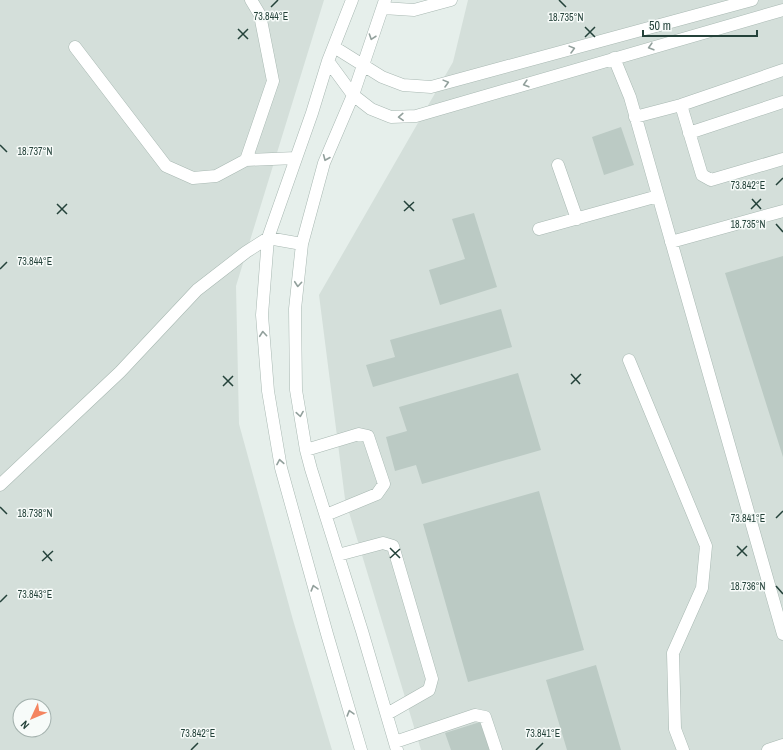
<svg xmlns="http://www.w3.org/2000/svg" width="783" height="750" font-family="'Archivo Narrow',sans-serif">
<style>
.built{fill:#d4dfda;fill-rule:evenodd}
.building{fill:#bbcac4}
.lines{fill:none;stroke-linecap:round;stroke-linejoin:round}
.minor-casing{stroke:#a8b8b2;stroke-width:13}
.minor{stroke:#fff;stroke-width:12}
.oneway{stroke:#92a09c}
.ticks{fill:none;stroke:#24423a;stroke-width:1.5}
.ticks-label{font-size:10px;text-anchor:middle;fill:#24423a;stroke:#f7fbf9;stroke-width:3;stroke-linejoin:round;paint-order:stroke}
</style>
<rect width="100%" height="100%" fill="#e6efeb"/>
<path class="built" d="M0,0H324L236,286L239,424L293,620L332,750H0ZM20,706H44V730H20Z
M468,0H783V750H421L345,499L319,295L453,62Z"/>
<path class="building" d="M621,127L634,165L604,175L592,137Z
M474,213L497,287L440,305L429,270L465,259L452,219Z
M783,256V457L725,273Z
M501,309L512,347L373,387L366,365L395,357L390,340Z
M518,373L541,450L422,484L416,465L395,471L386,437L407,431L399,407Z
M539,491L584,650L468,682L423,524Z
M596,665L621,750H567L546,680Z
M480,722L490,750H451L445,733Z"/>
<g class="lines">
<g class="minor-casing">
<path id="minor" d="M352,0L328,61L312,113L268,238L262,315L268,391L281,468L327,634L361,750
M385,0L353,95L324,163L302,244L295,309L296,390L306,450L311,469L362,631L397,750
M383,8L414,10L451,0
M75,47L166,166L193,178L216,176L246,160L296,158
M334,47L382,77L403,85L431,87L752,0
M614,58L630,97L783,634
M328,61L353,95L371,109L391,117L416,116L783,10
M681,105L702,175L711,180L783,159
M635,117L681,105L783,70
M689,133L783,102
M246,160L273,81L260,15L251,0
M558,165L577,219
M539,229L658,196
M671,242L783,211
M629,360L706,546L702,588L673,653L675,729L683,750
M306,450L359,434L368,436L384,484L377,494L326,515
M0,485L120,372L197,290L246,252L268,238L302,244
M338,555L383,543L393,546L432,679L429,690L387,714
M395,742L475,715L485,717L496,750
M768,750L783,745"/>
</g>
<use href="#minor" class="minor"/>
</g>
<defs><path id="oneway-chevron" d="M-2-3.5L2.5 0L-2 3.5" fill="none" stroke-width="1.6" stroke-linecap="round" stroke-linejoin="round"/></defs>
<g class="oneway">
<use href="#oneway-chevron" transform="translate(372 37) rotate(109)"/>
<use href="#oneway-chevron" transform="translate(651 47) rotate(164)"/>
<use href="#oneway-chevron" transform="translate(572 49) rotate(-15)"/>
<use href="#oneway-chevron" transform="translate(446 83) rotate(-15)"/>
<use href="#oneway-chevron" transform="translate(526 84) rotate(164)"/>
<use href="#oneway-chevron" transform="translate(401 117) rotate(177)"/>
<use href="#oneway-chevron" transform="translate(326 158) rotate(113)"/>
<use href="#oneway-chevron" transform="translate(298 284) rotate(95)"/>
<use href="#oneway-chevron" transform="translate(263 334) rotate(-95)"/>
<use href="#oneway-chevron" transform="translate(300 414) rotate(81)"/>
<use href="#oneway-chevron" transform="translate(280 462) rotate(-100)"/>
<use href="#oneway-chevron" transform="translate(314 588) rotate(-106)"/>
<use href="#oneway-chevron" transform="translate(350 713) rotate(-106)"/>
</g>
<path class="ticks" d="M559,0L566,7M271,7L278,0M585,27L595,37M238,29L248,39M585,37L595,27M238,39L248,29M0,145L7,152M776,185L783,178M752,199L761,209M404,201L414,211M57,204L67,214M751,209L761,199M404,211L414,202M57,214L67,204M776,224L783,232M0,269L7,262M571,374L580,384M223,376L233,386M571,384L581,374M223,386L233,376M0,507L7,514M776,518L783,511M737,546L747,556M390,548L400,558M43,551L52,561M737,556L747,546M390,558L400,549M42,561L53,551M776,586L783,594M0,602L7,595M191,750L198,743M536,750L543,743"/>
<g class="ticks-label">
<text x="271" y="20">73.844°E</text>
<text x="566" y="21">18.735°N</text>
<text x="35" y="155">18.737°N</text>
<text x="748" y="189">73.842°E</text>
<text x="748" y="228">18.735°N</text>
<text x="35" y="265">73.844°E</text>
<text x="35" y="517">18.738°N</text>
<text x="748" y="522">73.841°E</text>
<text x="748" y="590">18.736°N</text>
<text x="35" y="598">73.843°E</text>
<text x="198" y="737">73.842°E</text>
<text x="543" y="737">73.841°E</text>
</g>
<g transform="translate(32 718) rotate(226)"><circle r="19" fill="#f7fbf9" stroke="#a3b1ad"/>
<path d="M0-3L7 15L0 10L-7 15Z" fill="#f4845f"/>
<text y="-6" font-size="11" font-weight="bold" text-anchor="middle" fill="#24423a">N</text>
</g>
<path d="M643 30v6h114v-6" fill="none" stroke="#24423a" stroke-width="2"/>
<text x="649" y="30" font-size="12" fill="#24423a" stroke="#f7fbf9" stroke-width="3" paint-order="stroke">50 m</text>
</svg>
